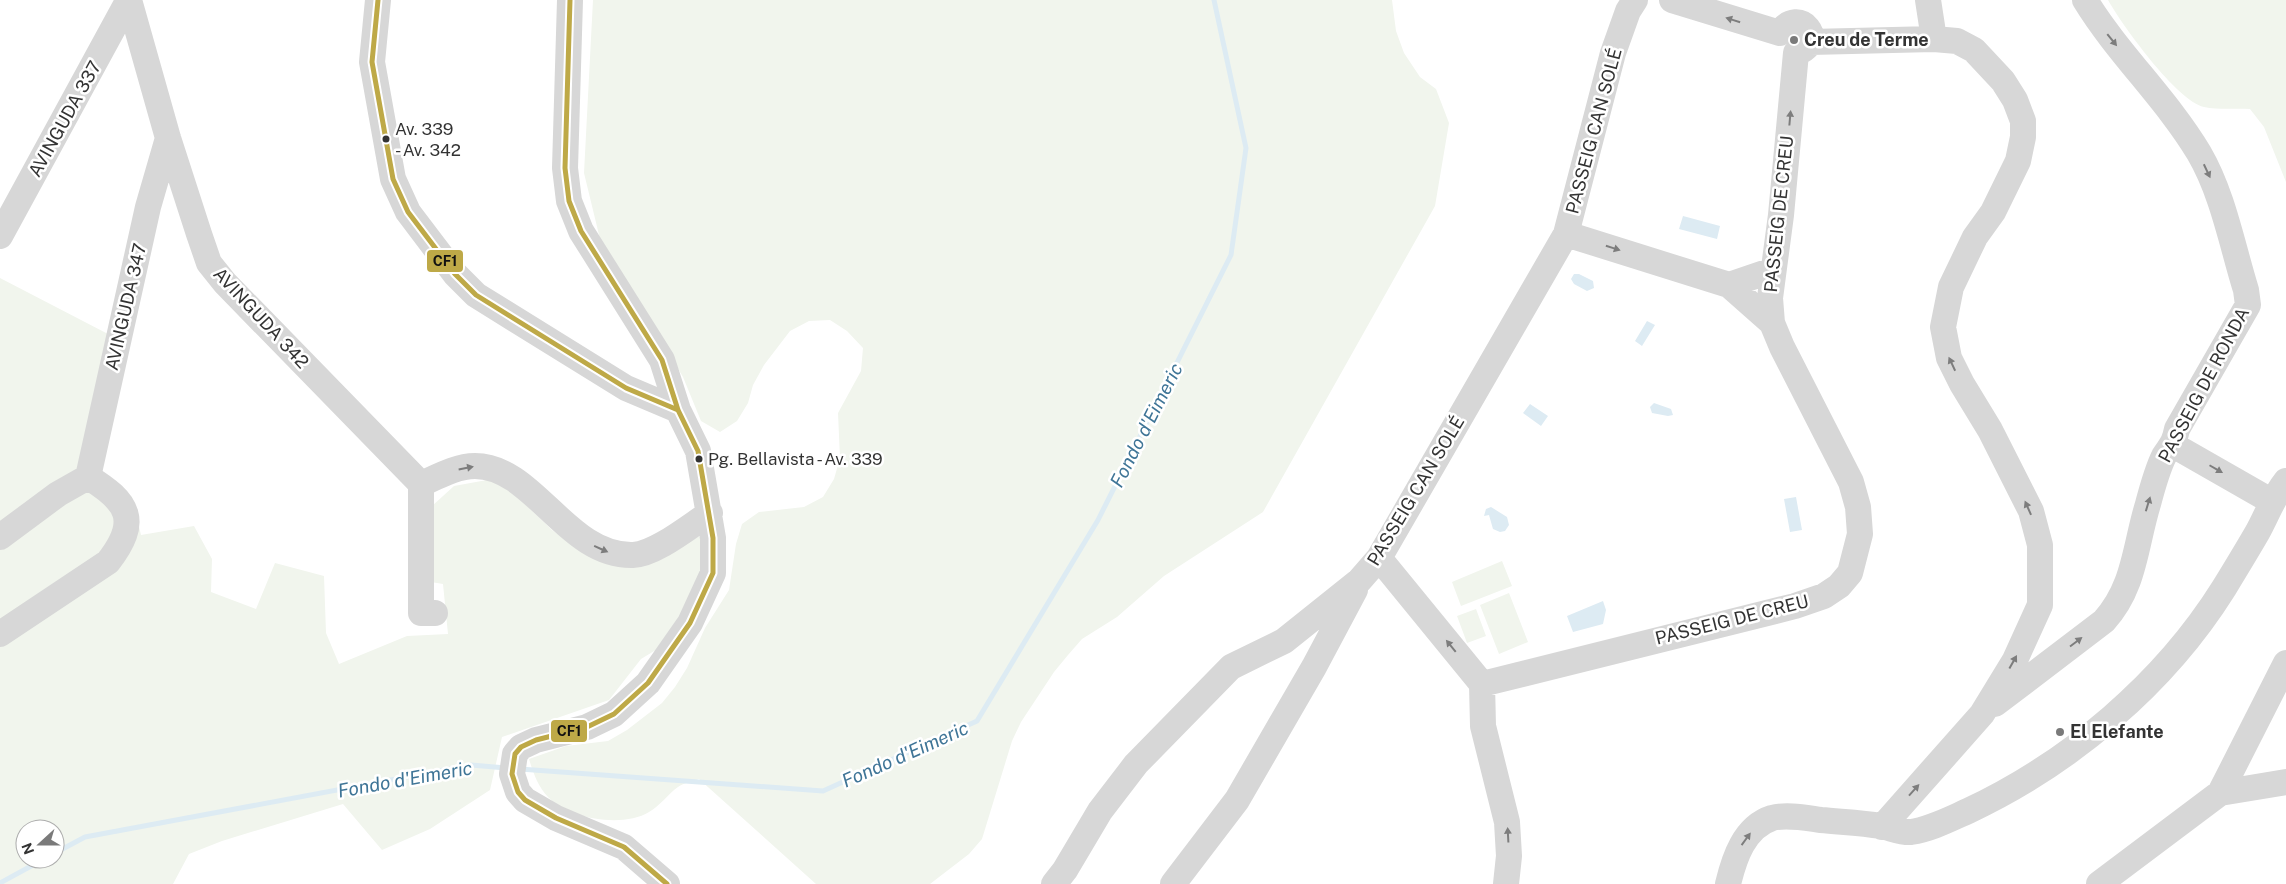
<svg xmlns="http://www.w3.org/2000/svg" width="2286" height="884" font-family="'Public Sans',sans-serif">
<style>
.green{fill:#f1f5ed;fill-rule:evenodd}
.water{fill:#ddebf3}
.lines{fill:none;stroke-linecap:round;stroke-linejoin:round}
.stream{stroke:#ddebf3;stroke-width:5}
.minor{stroke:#d7d7d7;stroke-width:26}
.bus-1-casing{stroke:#fff;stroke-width:9}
.bus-1{stroke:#bea947;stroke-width:5}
.oneway{fill:#7d7d7d}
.poi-dot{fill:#7a7a7a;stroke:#fff;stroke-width:2}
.bus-dot{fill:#333;stroke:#fff;stroke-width:2}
.labels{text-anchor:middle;stroke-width:5;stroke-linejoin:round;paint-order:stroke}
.bus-label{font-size:17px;fill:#333;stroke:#fff;text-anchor:start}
.poi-label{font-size:18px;font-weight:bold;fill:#333;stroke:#fff;text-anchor:start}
.street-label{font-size:18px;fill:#333;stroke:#fff}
.water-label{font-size:19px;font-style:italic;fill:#3f7597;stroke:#fff}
.line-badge{stroke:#fff;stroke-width:2}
.pale-badge-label{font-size:14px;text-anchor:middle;font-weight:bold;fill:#111}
</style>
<rect width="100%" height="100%" fill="#fff"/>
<path class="green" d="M593,0H1392L1396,31L1404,53L1420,77L1436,89L1449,123L1435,206L1263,512L1164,576L1117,617L1082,639L1068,655L1054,672L1021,722L1012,741L982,839L969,854L930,884H816L699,779C693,781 684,783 678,787C668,794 660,806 649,812C623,828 568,819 548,797C538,787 533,772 529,759L566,746L608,741L627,730L662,703L675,687L687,668L705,628L729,590L736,544L742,524L759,512L804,507L823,497L834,479L840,458L838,413L861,371L863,348L847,331L830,320L809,321L790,331L764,365L753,385L748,403L737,421L720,432L701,421L683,377L600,239L584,173Z
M2108,0H2286V182L2264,127L2250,109C2236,108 2218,110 2204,107C2177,101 2122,25 2108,0Z
M0,278L108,334L99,471L132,497L141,535L194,526L212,559L211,592L256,609L275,563L324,576L326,633L339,664L407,636L448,634L443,584L431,582L432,506L454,486L498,478L552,530L591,557L690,534L704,538L706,571L669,642L641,659L609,700L502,737L490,790L430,829L382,850L343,804L222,841L189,854L173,884H0ZM25,829H55V859H25Z
M1502,561L1512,586L1461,606L1452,582Z
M1509,593L1528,642L1499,654L1480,605Z
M1476,609L1486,636L1467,643L1457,616Z"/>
<path class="water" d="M1683,216L1720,226L1717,239L1679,229Z
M1574,274H1579L1593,281L1594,288L1587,291L1574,284L1571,279Z
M1647,321L1655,325L1642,346L1635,341Z
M1654,403L1671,409L1673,415L1668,416L1652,413L1650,407Z
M1530,404L1548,416L1541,426L1523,413Z
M1796,497L1802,530L1790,532L1784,499Z
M1491,507L1507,517L1509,525L1505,531L1500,532L1493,529L1489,515L1484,516L1486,509Z
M1603,601L1606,610L1603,624L1573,632L1567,616Z"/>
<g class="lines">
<path class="stream" d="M520,769L823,791L977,721L1098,520L1231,255L1246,148L1214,0
M55,853L85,837L471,765L506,768
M0,883L44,859"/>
<path class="minor" d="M129,0L168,138L199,234L209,263L225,283L421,484
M378,0L372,62L393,179L408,212L455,274L476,295L626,388L678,410
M570,0L565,168L569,201L581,231L662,360L678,410L698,451L713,538V573L690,623L648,683L614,714L587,727L536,740L521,747L515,754L512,774L518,792L525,800L556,818L624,847L667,884
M1928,0L1934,39
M1810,42L1934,39L1957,41L1974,50L2003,81L2015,100L2023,121V137L2018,161L1993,212L1975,237L1951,287L1943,327L1949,358L1962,384L1990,430L2031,511L2040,545V605L2015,660L1982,714L1882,827
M1566,234L1729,285L1773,270
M0,236L128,1
M1729,285L1772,323
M2173,445L2271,501
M88,477L148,207L168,138
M421,484C437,477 456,466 475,466C534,466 567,557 633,555C656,554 691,525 710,513
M421,484V613H435
M0,537L58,494L88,477C129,502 140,521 108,562L0,634
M1379,558L1482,684
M1482,684L1795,606L1824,596L1839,586L1850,573L1860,534L1858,507L1851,482L1782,347L1772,323L1770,298L1781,215L1796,53C1829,42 1799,4 1780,33L1672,0
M1482,684L1483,726L1507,822L1509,856L1506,884
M1995,704L2104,621C2135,587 2135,546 2148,504C2152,489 2157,470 2164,456C2171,445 2174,444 2177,429L2248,305L2246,290C2232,245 2223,194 2199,153C2166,98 2118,54 2085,0
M2220,793L2286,782
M1054,884L1065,870L1100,811L1136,764L1231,667L1284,641L1359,581L1379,558L1566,234L1613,53L1628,11L1635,0
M1173,884L1237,800L1314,667L1355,590
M1728,884C1734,859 1744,827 1772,818C1787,814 1806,818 1821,820C1841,822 1862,823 1881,826C1891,828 1902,833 1911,832C1931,829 1950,819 1968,811C2070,763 2164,684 2224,588C2235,570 2246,552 2257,533C2267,515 2273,497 2286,481
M2099,884L2220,793L2286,663"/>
<g class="bus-1-casing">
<path id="bus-1" d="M378,0L372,62L393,179L408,212L455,274L476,295L626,388L678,410
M570,0L565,168L569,201L581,231L662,360L678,410L698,451L713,538V573L690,623L648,683L614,714L587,727L536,740L521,747L515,754L512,774L518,792L525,800L556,818L624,847L667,884"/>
</g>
<use href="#bus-1" class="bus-1"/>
</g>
<defs><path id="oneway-solid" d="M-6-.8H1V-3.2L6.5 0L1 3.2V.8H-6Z" transform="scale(1.25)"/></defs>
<g class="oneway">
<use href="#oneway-solid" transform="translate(1733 20) rotate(-162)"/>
<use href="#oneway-solid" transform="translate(2112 40) rotate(51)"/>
<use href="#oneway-solid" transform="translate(1790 118) rotate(-85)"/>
<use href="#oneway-solid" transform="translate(2207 171) rotate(65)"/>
<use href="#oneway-solid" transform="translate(1613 248) rotate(18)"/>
<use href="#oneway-solid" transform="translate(1952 364) rotate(-115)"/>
<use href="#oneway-solid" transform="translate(466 468) rotate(-11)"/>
<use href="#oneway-solid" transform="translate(2216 469) rotate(30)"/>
<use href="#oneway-solid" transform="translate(2148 504) rotate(-73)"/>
<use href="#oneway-solid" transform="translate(2028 508) rotate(-114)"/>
<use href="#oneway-solid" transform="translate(601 549) rotate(24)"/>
<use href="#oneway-solid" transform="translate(2076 642) rotate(-37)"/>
<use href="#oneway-solid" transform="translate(1451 646) rotate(-129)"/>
<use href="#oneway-solid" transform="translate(2013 662) rotate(-61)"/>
<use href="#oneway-solid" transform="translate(1914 790) rotate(-48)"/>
<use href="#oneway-solid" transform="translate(1508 835) rotate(-93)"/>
<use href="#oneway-solid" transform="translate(1746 839) rotate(-54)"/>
</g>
<g class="poi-dot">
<circle cx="1794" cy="40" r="5"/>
<circle cx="2060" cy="732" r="5"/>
</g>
<g class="bus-dot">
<circle cx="386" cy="139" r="4.5"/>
<circle cx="699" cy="459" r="4.5"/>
</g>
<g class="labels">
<g class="bus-label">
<text x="395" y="135">Av. 339<tspan x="395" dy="21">- Av. 342</tspan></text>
<text x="708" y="465">Pg. Bellavista - Av. 339</text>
</g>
<g class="poi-label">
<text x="1804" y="46">Creu de Terme</text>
<text x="2070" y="738">El Elefante</text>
</g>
<g class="street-label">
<text transform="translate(65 119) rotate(-61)" y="6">AVINGUDA 337</text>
<text transform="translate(1594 131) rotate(-75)" y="6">PASSEIG CAN SOLÉ</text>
<text transform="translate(1779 214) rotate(-84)" y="6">PASSEIG DE CREU</text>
<text transform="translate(126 307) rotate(-77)" y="6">AVINGUDA 347</text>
<text transform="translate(261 318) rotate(47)" y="6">AVINGUDA 342</text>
<text transform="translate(2204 385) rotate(-62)" y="6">PASSEIG DE RONDA</text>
<text transform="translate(1416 491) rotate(-59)" y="6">PASSEIG CAN SOLÉ</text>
<text transform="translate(1732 620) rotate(-14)" y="6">PASSEIG DE CREU</text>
</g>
<g class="water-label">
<text transform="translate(1146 425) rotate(-63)" y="7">Fondo d'Eimeric</text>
<text transform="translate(905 754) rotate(-24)" y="7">Fondo d'Eimeric</text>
<text transform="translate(405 779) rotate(-10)" y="7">Fondo d'Eimeric</text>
</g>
</g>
<g class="line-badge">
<rect x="426" y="249" width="38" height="24" rx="5" fill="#bea947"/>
<rect x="550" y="719" width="38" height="24" rx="5" fill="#bea947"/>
</g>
<g class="pale-badge-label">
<text x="445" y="266">CF1</text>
<text x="569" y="736">CF1</text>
</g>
<g transform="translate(40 844) rotate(249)"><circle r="24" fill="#ffffff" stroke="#adadad"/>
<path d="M0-4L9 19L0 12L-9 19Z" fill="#7a7a7a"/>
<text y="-8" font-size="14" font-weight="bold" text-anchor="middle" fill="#333333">N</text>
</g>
</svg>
